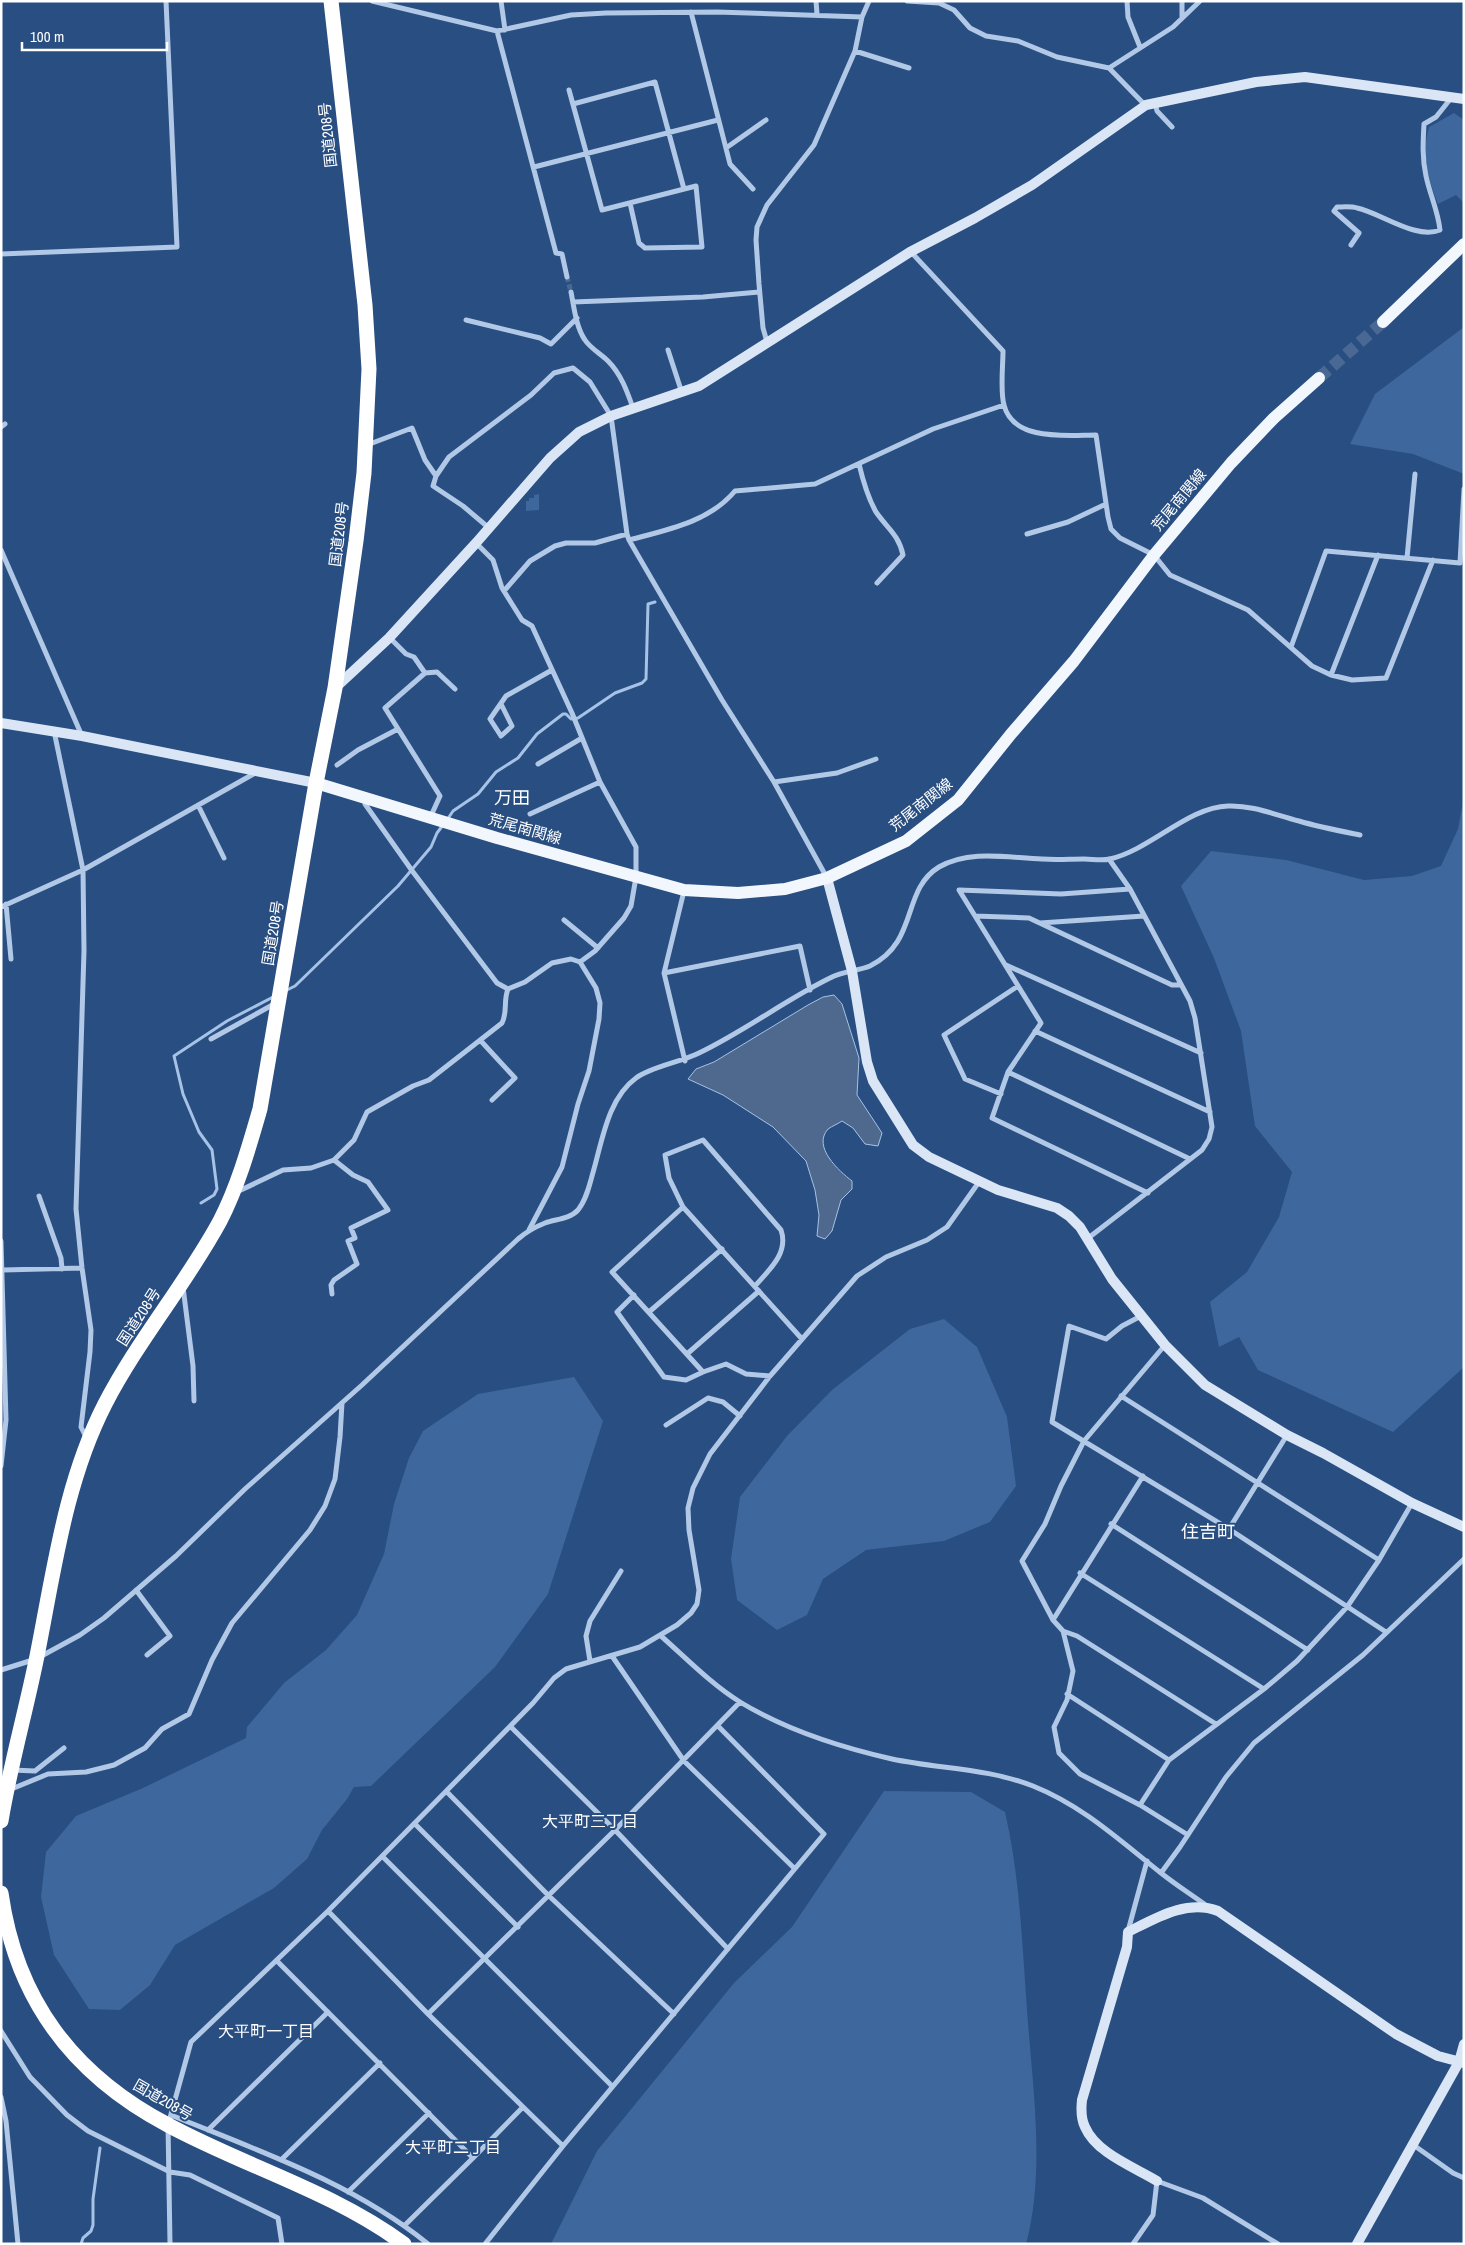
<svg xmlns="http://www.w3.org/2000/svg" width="1465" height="2245" font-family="'Archivo Narrow','Noto Sans JP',sans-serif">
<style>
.green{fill:#3e679e}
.water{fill:#4f698e;stroke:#a6c2e6}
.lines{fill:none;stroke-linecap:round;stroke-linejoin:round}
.stream{stroke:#a6c2e6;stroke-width:3}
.street-tunnel{stroke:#496994;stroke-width:5;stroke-dasharray:5 2.5;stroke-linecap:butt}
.primary-tunnel{stroke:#496994;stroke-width:12;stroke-dasharray:12 6;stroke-linecap:butt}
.street{stroke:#b1c8e6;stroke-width:5}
.secondary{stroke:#dae6f6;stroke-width:10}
.primary{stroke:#f2f6fd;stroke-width:12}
.highway{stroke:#fff;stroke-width:15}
.labels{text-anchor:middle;stroke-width:4;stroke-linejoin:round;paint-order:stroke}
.street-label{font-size:15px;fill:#fff;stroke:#294e81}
.neighbourhood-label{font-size:16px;fill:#fff;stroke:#294e81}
.quarter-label{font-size:18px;fill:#fff;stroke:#294e81}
</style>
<rect width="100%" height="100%" fill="#294e81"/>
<path class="green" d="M1454,113L1464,120V203L1456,195L1438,204C1428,179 1421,154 1429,127Z
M1464,327V474L1413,454L1350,444L1375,394Z
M539,494V510L526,511V501H529V498H534V495Z
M1464,797V1367L1393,1432L1258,1370L1239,1337L1219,1347L1210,1302L1247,1272L1279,1217L1292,1172L1255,1126L1241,1031L1214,958L1181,886L1211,851L1286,860L1364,880L1412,876L1441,866L1458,829Z
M944,1319L977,1347L1007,1417L1016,1486L990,1522L944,1541L866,1550L823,1579L807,1615L777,1630L737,1600L731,1559L740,1497L787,1436L832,1390L910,1329Z
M574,1377L603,1421L548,1594L495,1667L371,1786L354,1787L347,1799L322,1830L307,1859L274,1888L175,1945L150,1985L120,2010L89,2009L54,1955L41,1897L46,1852L76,1816L143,1788L246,1738L247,1727L284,1683L326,1650L357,1615L384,1554L394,1504L409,1458L423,1431L478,1394Z
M884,1791L971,1792L1005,1812C1020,1877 1022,1943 1027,2009C1032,2084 1046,2170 1026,2244H551L597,2151L734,1983L792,1927Z"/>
<path class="water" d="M834,995L842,1004L859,1058L857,1095L882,1133L878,1146L865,1144L853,1128L842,1121C838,1124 832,1126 828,1129C812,1147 839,1171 852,1181V1189L841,1200L832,1231L825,1239L817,1236L819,1215L815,1190L806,1161L773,1127L723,1095L688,1079L696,1069L714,1062L808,1005L823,997Z"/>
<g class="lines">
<path class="stream" d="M447,820L453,811L478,794L496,772L518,758L537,734L563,714H566L571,719L578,718L615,693L642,683L646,679L648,604L655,602
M285,991L295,986L398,886L431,847L437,833L443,825
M201,1203L214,1195L217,1189L212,1150L199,1132L183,1094L174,1056L227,1021L275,996
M81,2244L83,2238L91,2231L93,2225V2199L100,2148"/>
<path class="street-tunnel" d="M567,277L571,292"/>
<path class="primary-tunnel" d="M1319,378L1383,322"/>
<path class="street" d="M372,1L497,31L571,15L606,13L717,12L862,17
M501,1L505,30
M816,1L817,14
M907,1L939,3L954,10L970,28L986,36L1018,41L1057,57L1109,68L1145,105
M1127,1L1128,17L1140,47
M1182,1V17
M691,12L730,164L753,189
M497,31L556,253L562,254L567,277
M855,51L909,68
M1109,68L1173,27L1200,1
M569,90L602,210L696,186L702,247L645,248L639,243L630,203
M1155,103L1157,111L1172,127
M573,104L655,82L684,189
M726,148L766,120
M534,167L718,120
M1351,245L1359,233L1334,211L1337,207C1343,207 1351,206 1357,208C1381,213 1416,240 1440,230C1438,211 1430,195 1426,176C1422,158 1423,142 1424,124L1436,117L1452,97
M911,252L1003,351C1003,366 1000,391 1004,405C1013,442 1068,435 1096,435L1108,517L1111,529L1120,538L1154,555L1170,575L1248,610L1312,666L1331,675L1352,680L1386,678L1433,560
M1,254L177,247L166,1
M571,292C574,307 576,327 585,340C590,348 601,354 608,361C621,374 627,391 633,408
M573,302L703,297L759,292
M466,320L540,338L551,344L577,318
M767,342L763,328L759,284L756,240L757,227L767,205L814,145L855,51L862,17L869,1
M668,350L682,393
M1,427L5,424
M367,445L412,428L425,460L436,476
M859,464C863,481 867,496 876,512C887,528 899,535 903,555L877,583
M489,528L463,506L433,486L436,476L449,457L531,395L554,373L573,368L590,382L611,416L627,534L629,540L722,700L774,782L827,878
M1027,534L1068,522L1106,504
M629,540C667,530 709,522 735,491L815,484L933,429L1004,405
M476,543L493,560L502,588L522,620L532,626L572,713L600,782L636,847V877L631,906L624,918L595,951L580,962
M1,550L82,736
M1407,558L1415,474
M504,591L530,561L555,546L566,543H595L627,534
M390,638L406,654L414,657L425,673L437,672L455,689
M1291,647L1326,551L1460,563L1464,489
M425,673L385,708L440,796L430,818
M1331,675L1378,555
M501,704L512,726L501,736L490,719L506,696L552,670
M54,731L83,870L84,951L76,1209L82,1268L91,1330L90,1352L81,1427L86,1437
M538,764L582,738
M337,765L358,750L398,729
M774,782L837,773L876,759
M198,805L224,858
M530,814L600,782
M1130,889L1061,894L959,890L1041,1023L1008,1072L992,1118L1148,1193
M684,891L664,973L685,1061
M6,904L11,959
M1,907L83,870L257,772
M975,916L1029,918L1172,985H1181
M564,920L598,948
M1040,923L1144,916
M1006,965L1201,1053
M664,973L800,946L810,990
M508,989L525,982L552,963L571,959L580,962L596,988L600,1003L599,1019L589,1071L578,1104L562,1167L529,1230
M1035,1031L1210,1112
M211,1039L276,1003
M480,1040L515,1078L492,1100
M1008,1072L1190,1159
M1001,1094L965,1079L944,1035L1018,986
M238,1188L241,1190L283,1170L311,1168L334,1160L354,1140L367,1112L413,1086L429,1080L502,1023C508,1011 503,1001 508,989L497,983L413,872L365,804L368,799
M39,1196L61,1258L62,1269
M683,1207L612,1272L703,1372
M1087,1239L1202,1150L1209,1139L1212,1127L1195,1018L1190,1001L1130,889L1109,859
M1,1241L6,1420L1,1466
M3,1270L82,1268
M755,1286C769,1270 789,1253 781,1230L703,1140L665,1155L669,1178L683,1207L802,1339
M183,1287L193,1366L194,1401
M332,1294L331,1285L334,1280L357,1264L348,1241L355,1238L351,1228L388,1210L368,1182L353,1175L334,1160
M634,1295L617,1312L664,1377L686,1380L703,1372L726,1364L746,1374L770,1376
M649,1312L722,1249
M1141,1316L1122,1326L1106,1339L1069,1326L1052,1422L1229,1529L1386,1632
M1165,1345L1084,1441L1061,1486L1045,1524L1022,1561L1053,1620L1063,1631L1077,1636L1216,1724
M687,1354L759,1291
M1121,1396L1379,1560
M666,1425L708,1398L723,1402L740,1416
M1111,1524L1308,1650
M1229,1529L1287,1435
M1080,1573L1264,1689
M136,1590L170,1636L147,1655
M1053,1620L1143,1476
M1063,1631L1073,1671L1067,1700L1054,1727L1059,1753L1080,1774L1140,1805L1188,1835
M661,1636C686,1658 711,1684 740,1702C786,1730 839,1747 892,1759C939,1769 987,1768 1033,1786C1083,1806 1119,1840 1161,1873C1176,1885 1192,1895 1207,1906
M612,1656L684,1761L794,1868
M590,1661L586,1636L590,1621L621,1571
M1,1670L36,1659L80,1635L104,1618L176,1556L245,1489L362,1385L518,1239C526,1232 535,1227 545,1223C556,1219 570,1219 578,1210C586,1200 589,1187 592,1176C602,1143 607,1099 636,1078C650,1067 681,1062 699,1053C745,1031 785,1000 830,978C843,971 858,971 870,966C919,942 901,890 939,867C970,849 1009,858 1042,859C1056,860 1070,859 1084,859C1092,859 1102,861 1110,859C1150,850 1188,807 1228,806C1253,805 1275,815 1299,821C1319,827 1340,831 1360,835
M1067,1694L1169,1760
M511,1727L615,1830L728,1949
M12,1770L35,1771L64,1748
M9,1790L48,1774L86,1772L114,1765L145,1748L162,1729L189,1714L212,1660L232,1623L310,1530L325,1506L335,1479L340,1437L342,1403
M447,1792L548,1895L674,2014
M1140,1805L1169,1760L1264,1689L1297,1661L1347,1607L1379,1560L1412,1503
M415,1824L518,1927
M383,1857L612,2086
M1161,1873L1180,1847L1226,1777L1254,1743L1363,1655L1464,1559
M328,1911L428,2014L563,2146
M1128,1931L1147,1861
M277,1961L473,2158L405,2225
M428,2014L615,1830L740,1702
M1,2031L30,2077L67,2115L88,2131L170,2172L190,2175L278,2218L282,2244
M1,2097L6,2121L18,2244
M171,2115C259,2151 353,2183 428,2244
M208,2130L328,2012
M1412,2144L1453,2173L1464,2178
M473,2158L523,2107
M281,2160L380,2063
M348,2192L429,2113
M170,2244L168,2125L191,2042L328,1911L533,1703L554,1678L566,1669L640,1647L677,1625L691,1613L697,1604L699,1590L689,1530L688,1508L693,1488L710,1454L770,1376L857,1276L886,1257L927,1240L947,1227L979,1182
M485,2244L563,2146L824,1834L718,1726
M1133,2244L1153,2215L1157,2181L1203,2198L1278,2244"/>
<path class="secondary" d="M335,688L389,638L476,543L550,458L579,432L611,416L699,386L910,252L975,218L1032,185L1146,105L1256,82L1305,77L1464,99
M1,723L82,736L316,783
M827,878L852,971L867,1062L873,1081L913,1145L929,1157L998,1190L1057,1208L1069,1216L1080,1227L1112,1279L1165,1345L1205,1385L1287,1435L1323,1453L1412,1503L1464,1527
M1157,2181C1134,2167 1096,2153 1085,2127C1081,2119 1081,2109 1082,2100L1127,1947L1128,1932C1156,1918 1187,1899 1218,1911L1396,2034L1438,2056L1464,2063
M1357,2244L1459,2062L1464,2044"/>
<path class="primary" d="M1383,322L1464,244
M316,783L497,838L684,890L738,893L785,889L827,878L906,841L958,800L1011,734L1074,661L1154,555L1231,463L1274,418L1319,378"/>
<path class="highway" d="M1,1821C10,1766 26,1711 37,1656C54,1571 65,1482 105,1404C138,1340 186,1284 220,1221C238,1186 249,1147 260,1109L316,783L335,688L356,541L364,473L369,369L365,305L331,1
M1,1893C16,2000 73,2075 168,2125C246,2167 332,2191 404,2244"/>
</g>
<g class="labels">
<g class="street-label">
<text transform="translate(328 135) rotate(-96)" y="5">国道208号</text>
<text transform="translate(1179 500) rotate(-50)" y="5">荒尾南関線</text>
<text transform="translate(339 534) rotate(-83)" y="5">国道208号</text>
<text transform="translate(921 805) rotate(-38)" y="5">荒尾南関線</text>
<text transform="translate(525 829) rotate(16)" y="5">荒尾南関線</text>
<text transform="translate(273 933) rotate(-81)" y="5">国道208号</text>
<text transform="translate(139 1317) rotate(-57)" y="5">国道208号</text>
<text transform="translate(163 2100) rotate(30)" y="5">国道208号</text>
</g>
<g class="neighbourhood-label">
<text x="590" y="1827">大平町三丁目</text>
<text x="266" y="2037">大平町一丁目</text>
<text x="453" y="2153">大平町二丁目</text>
</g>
<g class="quarter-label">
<text x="512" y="804">万田</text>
<text x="1208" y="1538">住吉町</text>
</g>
</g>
<rect width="1465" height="2245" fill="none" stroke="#ffffff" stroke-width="5"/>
<path d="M22 42v8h145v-8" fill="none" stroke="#ffffff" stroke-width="2.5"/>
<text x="30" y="42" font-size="15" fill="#ffffff" stroke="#294e81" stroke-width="4" paint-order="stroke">100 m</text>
</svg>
